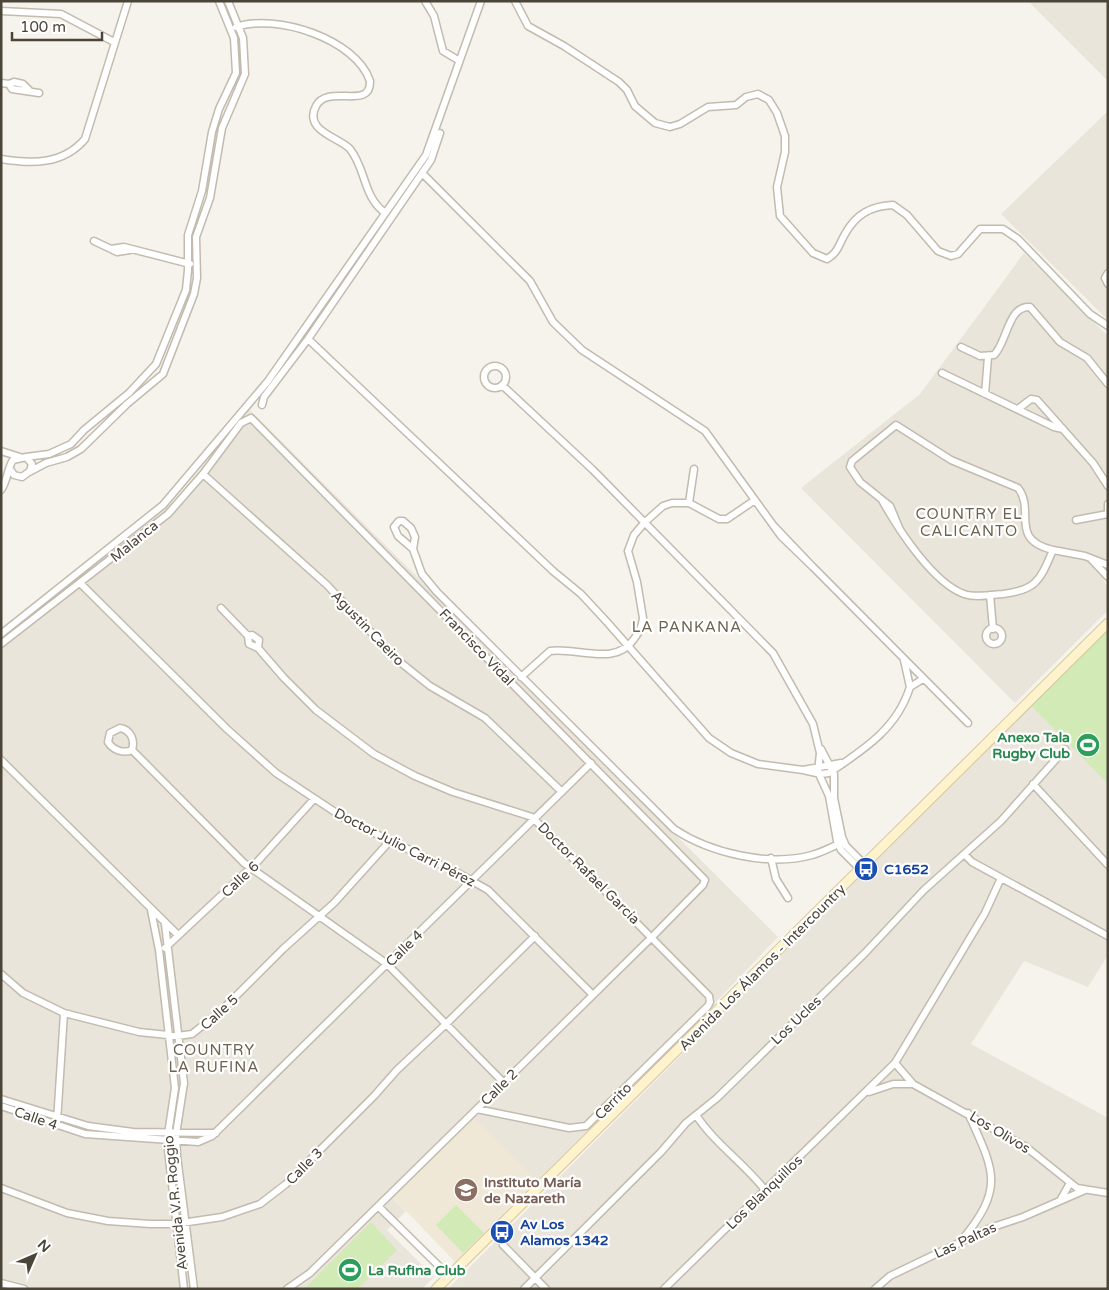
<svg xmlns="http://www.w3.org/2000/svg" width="1109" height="1290" font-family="'Varela Round',sans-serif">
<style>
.residential{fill:#eae5da}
.education{fill:#efe8d6}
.green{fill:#d2eab5}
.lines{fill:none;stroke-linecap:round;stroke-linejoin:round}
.minor-casing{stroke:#c2bbae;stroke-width:9}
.secondary-casing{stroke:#d6c79b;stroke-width:11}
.minor{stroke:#fff;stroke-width:6}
.secondary{stroke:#fff3cd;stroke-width:9}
.labels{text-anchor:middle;stroke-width:4.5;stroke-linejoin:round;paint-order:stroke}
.street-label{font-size:14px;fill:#4b4439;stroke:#fff}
.leisure-label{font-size:14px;font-weight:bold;fill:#27864d;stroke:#fff;text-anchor:end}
.transit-label{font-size:14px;font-weight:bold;fill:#164399;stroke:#fff;text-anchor:start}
.education-label{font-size:14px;font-weight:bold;fill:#785e54;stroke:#fff;text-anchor:start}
.neighbourhood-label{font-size:15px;letter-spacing:1px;fill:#6e6250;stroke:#fff}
</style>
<rect width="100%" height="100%" fill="#f6f3ec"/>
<path class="residential" d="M1028,1H1108V81Z
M1108,111V320L1001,214Z
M1024,253L1108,336V576L1103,578L1108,589V610L1015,703L801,488L920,394Z
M250,410L778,937L541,1185L391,1196L406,1211L387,1230L434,1277L422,1289H1V639L173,502Z
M1030,705L1108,784V955L1088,987L1024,961L971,1044L1108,1118V1289H448Z"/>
<path class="education" d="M472,1116L541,1185L457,1264L391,1195Z"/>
<path class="green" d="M1108,626V784L1030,705Z
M456,1205L484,1233L463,1253L436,1225Z
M371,1222L397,1250L358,1289H304Z"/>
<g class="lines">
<g class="minor-casing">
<path id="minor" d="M425,1L434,16L443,51L458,60
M515,1L528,26L564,46L619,82L627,90L635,106L655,123L670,127L680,124L708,107L736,105L746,97L758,94L769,100L777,113L785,136V152L777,187L780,216L813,253L827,259C838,253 839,244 845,234C856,214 871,206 893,205L907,215L938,251L951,256L958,254L980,229H1003L1018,239L1090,314L1108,326
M1,11L61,14L114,42
M236,27C276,13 356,39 370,81C371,111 328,83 316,106C303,131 339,137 350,149C366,169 363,196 384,212
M1,83L9,84L14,82L23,84L29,90
M9,84L12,89L39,93
M440,133L431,160L308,339L553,571L581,594L607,622L709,738L731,753L758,764L803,770
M1,159C31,164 63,165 85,139L128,1
M422,173L530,281L553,322L582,350L705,431L781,536L813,567L774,526
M94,241L111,249
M130,250L117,252L111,249L124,247L190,264
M1108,273L1105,278L1108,284
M961,347L980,356L994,355C1007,343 1008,305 1030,307L1060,342L1087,358L1108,384
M484 377a11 11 0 1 1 22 0a11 11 0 1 1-22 0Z
M942,373L1054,427L1063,429
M502,385L593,470L773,653L813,724L820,753L818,772L829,796L837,841L841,850L860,869
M985,394L988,357
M262,405L264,397L308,339
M1018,409L1031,399L1037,400L1093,463L1108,486
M1,451L20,457
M26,457L49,454L71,444L84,430L129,393L156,364L186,290L188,270V235L202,191L212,132L219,109L236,73L234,38L219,1
M29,472L46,463L67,457L81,449L127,404L163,374L194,294L197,278L196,237L210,198L222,128L245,74L243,38L228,1
M203,474L327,585L395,658L430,686L485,718L562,792
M1,490C8,480 7,469 13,460L26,457L32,464L30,471L22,477L14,475L10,469
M882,500C898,529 933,583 964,594C976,598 990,595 1003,594C1037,590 1040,580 1053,550L1085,556L1108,565
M689,503L694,469
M1108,504V510
M1076,520L1108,514
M900,530L890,506L860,482L850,467L852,461L896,425L951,460L1018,488C1036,511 1008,539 1053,550
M413,549L398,536L394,527L399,521H403L411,528L415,537L413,549L422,574L437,592L674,829C710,853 769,867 812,855C823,852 833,846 844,842
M1091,559L1108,577
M813,567L968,723
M80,583L227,729L276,773L347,820L458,873L488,890L593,995
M990,595L993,629
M221,608L248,636
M986 636a8 8 0 1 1 16 0a8 8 0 1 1-16 0Z
M1,634L163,505L268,381L426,155L481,1
M252,635L259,640L258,648L249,644L248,636Z
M1,644L168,514L203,474L241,423L251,418L705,880L703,885L652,937L310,1273L287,1289
M258,648L284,678L316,710L374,754L415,776L453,792L532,817L709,996L710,1002L708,1006L586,1126L569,1128L477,1109
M904,660L910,687L923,679
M521,677L550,651C577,647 615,667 634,639C639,632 642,627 643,618L637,582L628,551L634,535L645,522L663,506L672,503H689L719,519H727L755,500
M821,749L834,774V798L842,837L846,846L865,865
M132,750C123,754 113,750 108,742L110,733L120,728C131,730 135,740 132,750L244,863L387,964L504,1083
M1,760L178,935
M841,763L803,770L821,774L829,773C863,750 897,729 910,687
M1033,784L1108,865
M964,854L972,862L1108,936
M771,858L776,879L788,898
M151,910L159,950L175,1088L167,1141L184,1289
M165,924L184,1083L176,1134L177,1156L194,1289
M165,948L257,862L314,799
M1,974L23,993L64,1013L139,1032L177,1036L192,1034L221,1011L283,949L334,903L389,842
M895,1063L913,1084L1026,1147L1077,1188L1108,1193
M869,1092L893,1084H913
M1,1099L88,1126L133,1132L216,1133
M1,1106L85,1134L198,1142L212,1136L591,763
M696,1115C715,1144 744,1163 765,1190
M57,1122L64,1013
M1,1188L67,1213L108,1221L150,1224H175L222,1217L260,1204L286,1184L374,1096L397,1070L446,1024L535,936
M1061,1199L1070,1183
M378,1206L449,1276
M961,1241C1005,1188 995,1172 968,1113
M503,1245L546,1289
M1,1283L24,1289
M524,1289L661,1152L686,1123L717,1098L865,953L924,890L1001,821L1065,749
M664,1289L895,1063L985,913L1001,878
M875,1289L890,1276L990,1228L1023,1217L1085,1190"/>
</g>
<g class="secondary-casing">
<path id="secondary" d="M436,1289L1108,623"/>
</g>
<use href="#minor" class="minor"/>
<use href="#secondary" class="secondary"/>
</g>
<defs>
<g id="stadium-disc" transform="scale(1.25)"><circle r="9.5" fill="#2e9e5b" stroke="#fff"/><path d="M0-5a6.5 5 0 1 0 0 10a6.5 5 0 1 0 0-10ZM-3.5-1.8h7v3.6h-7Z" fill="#fff"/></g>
<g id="bus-disc" transform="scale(1.25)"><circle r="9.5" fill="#1a4fb4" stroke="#fff"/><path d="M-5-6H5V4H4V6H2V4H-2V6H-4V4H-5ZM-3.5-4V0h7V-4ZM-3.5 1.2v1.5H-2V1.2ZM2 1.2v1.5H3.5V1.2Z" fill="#fff"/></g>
<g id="school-disc" transform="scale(1.25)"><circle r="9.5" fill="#8d6e63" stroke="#fff"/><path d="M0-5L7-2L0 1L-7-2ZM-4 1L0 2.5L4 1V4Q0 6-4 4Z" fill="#fff"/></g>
</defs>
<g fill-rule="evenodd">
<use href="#stadium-disc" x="1088" y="745"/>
<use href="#bus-disc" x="866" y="869"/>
<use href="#school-disc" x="466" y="1190"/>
<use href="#bus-disc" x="502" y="1232"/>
<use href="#stadium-disc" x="350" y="1270"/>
</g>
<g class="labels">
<g class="street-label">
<text transform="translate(134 541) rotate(-39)" y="5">Malanca</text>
<text transform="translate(368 628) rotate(46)" y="5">Agustín Caeiro</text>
<text transform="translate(477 647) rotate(46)" y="5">Francisco Vidal</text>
<text transform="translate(405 847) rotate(27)" y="5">Doctor Julio Carri Pérez</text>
<text transform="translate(589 873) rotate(45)" y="5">Doctor Rafael García</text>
<text transform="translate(240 879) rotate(-43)" y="5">Calle 6</text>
<text transform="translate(404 948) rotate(-44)" y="5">Calle 4</text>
<text transform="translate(762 967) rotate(-45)" y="5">Avenida Los Álamos - Intercountry</text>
<text transform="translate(219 1012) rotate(-42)" y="5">Calle 5</text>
<text transform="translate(796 1020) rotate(-44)" y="5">Los Ucles</text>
<text transform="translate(499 1087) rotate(-44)" y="5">Calle 2</text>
<text transform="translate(613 1101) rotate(-45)" y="5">Cerrito</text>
<text transform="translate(36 1118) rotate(19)" y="5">Calle 4</text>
<text transform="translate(1000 1132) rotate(31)" y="5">Los Olivos</text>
<text transform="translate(304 1166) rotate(-45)" y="5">Calle 3</text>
<text transform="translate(764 1192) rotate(-44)" y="5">Los Blanquillos</text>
<text transform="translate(175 1203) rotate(-96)" y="5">Avenida V.R. Roggio</text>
<text transform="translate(965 1240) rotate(-25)" y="5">Las Paltas</text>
</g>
<g class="leisure-label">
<text x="1070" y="742">Anexo Tala<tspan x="1070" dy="16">Rugby Club</tspan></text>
<text x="368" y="1275" text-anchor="start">La Rufina Club</text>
</g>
<g class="transit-label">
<text x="884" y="874">C1652</text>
<text x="520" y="1229">Av Los<tspan x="520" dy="16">Alamos 1342</tspan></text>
</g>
<g class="education-label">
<text x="484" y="1187">Instituto María<tspan x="484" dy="16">de Nazareth</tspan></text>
</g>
<g class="neighbourhood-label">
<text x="969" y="519">COUNTRY EL<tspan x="969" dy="17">CALICANTO</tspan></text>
<text x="687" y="632">LA PANKANA</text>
<text x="214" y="1055">COUNTRY<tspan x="214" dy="17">LA RUFINA</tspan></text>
</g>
</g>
<rect width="1109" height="1290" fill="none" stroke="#4b4439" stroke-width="5"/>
<g transform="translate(35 1255) rotate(45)" stroke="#ffffff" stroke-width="4" paint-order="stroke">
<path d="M0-4L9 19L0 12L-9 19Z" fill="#4b4439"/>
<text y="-8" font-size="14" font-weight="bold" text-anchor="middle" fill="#4b4439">N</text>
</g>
<path d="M12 32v8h90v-8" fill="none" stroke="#4b4439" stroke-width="2.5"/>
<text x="20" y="32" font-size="15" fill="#4b4439" stroke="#ffffff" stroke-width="4" paint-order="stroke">100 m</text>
</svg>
